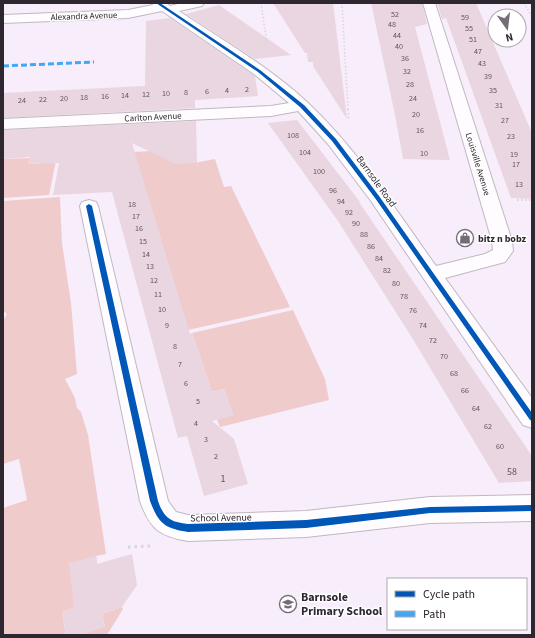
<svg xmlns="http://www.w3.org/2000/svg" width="535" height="638" font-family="'Source Sans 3',sans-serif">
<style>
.green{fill:#f0cbcc}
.building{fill:#e9d6e1}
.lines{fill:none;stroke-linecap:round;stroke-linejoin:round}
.minor-casing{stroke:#c0b8c1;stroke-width:2}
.path-far2{stroke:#d9d6da;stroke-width:1.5;stroke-dasharray:1.5 2;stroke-linecap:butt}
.path-far1{stroke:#d9d6da;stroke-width:2;stroke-dasharray:1.5 2.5;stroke-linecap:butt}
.path{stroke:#d9d6da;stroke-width:3;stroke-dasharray:2.5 4;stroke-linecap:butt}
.minor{fill:#fefcfe;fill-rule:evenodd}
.quiet{stroke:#3fa9f5;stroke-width:3;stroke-dasharray:6 3;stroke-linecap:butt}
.cycleway-casing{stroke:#fff;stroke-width:2}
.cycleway{fill:#0057b8;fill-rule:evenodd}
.labels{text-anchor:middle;stroke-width:3;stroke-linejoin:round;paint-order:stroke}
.number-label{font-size:8px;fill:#5e545d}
.far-street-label{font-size:9px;fill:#2f2730;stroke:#fff}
.street-label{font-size:10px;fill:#2f2730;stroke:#fff}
.poi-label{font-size:10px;font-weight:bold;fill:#2f2730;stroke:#fff;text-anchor:start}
.near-number-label{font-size:10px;fill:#5e545d}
.near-poi-label{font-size:12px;font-weight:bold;fill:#2f2730;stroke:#fff;text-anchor:start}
</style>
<rect width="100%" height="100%" fill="#f8edfa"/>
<path class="green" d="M169,150L194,163L215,159L224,187L231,186L290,307L188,330L133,152Z
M57,156L49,195L3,198V159L30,158L28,164H39L41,157Z
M60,197L62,243L71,303L77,374L65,379L75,398L77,408L81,412L88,435L106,554L96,556L103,598L62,612L66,635H3V508L27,500L19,459L3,464V321L7,314L3,311V201Z
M293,310L325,379L329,400L220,427L217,419L233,415L224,389L212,392L192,333Z
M122,607L123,609L107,635H80L105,626L102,614Z"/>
<path class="building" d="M273,3H333L347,119L313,66V62H308L307,53H305Z
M371,3H422L427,24L415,27L450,160L403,159L395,115Z
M437,3H476L532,133V199L511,198L446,18L442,19Z
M219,5L291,55L255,59L186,14Z
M170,18L255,76L258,96L195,100V108L3,118V93L145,86L146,21Z
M297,120L360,202H359L532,456V481L499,483L411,336L338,221L268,123Z
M196,121L197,163L176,164L132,143L190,334L192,333L212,392L224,389L233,415L212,421L234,439L248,484L204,496L187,436L178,438L112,192L53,195L59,163L28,164L30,157L3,159V130Z
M132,554L137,585L122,607L102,614L105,627L80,635H66L62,612L74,608L69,563L96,556L97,564Z"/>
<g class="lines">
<g class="minor-casing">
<path id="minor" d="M152,3H166L170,6L182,3H204L202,6L179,11C222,40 270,67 308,103C358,150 396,210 436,266L485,254L493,250L492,241L423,3H435L512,241L513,251L505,262L445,278L532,398V428L523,425L371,201L328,144L298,111L271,116L3,129V119L271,106L289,103L254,74L162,11L128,18L3,23V15L128,10L153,5Z
M89,200L96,202L98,206L168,501L176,512L188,515L306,511L430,497L532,495V521L430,523L306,537L188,541C159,536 150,529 140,501L80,206L82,202Z"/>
</g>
<path class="path-far2" d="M261,3L267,44L261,46
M342,3L348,110
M524,3L532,17"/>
<path class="path-far1" d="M348,109L349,120
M517,200H532"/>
<path class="path" d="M128,547L150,546"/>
<use href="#minor" class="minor"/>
<path class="quiet" d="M3,66L94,62"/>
<g class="cycleway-casing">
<path id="cycleway" d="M156,3H160L260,70L304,105L336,139L379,196L532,413V421L530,420L375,198L332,141L300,107L258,72Z
M89,204L92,206L158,501C164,518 170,522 188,524L306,520L430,507L532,505V511L430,513L306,528L188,532C164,528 159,524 150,501L86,206Z"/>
</g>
<use href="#cycleway" class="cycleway"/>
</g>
<defs>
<g id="shop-ring" transform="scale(0.9)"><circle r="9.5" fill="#fff" stroke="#756c77" stroke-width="1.5"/><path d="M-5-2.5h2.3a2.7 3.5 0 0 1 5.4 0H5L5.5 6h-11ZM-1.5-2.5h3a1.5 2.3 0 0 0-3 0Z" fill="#756c77"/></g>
<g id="school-ring" transform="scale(0.9)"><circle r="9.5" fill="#fff" stroke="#756c77" stroke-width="1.5"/><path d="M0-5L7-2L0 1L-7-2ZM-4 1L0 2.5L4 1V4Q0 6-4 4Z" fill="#756c77"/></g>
</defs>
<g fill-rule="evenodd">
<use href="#shop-ring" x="465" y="238"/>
<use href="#school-ring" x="288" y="604"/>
</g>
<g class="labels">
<g class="number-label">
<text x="395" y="17">52</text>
<text x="465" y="20">59</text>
<text x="392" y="27">48</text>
<text x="469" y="31">55</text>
<text x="397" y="38">44</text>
<text x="473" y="42">51</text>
<text x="399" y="49">40</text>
<text x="478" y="54">47</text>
<text x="405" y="61">36</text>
<text x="482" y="66">43</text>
<text x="407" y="74">32</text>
<text x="488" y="79">39</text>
<text x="410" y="87">28</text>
<text x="247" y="92">2</text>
<text x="227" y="93">4</text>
<text x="493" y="93">35</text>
<text x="207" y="94">6</text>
<text x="186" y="95">8</text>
<text x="166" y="96">10</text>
<text x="146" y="97">12</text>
<text x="125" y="98">14</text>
<text x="105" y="99">16</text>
<text x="84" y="100">18</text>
<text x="64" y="101">20</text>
<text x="413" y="101">24</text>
<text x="43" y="102">22</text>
<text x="22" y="103">24</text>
<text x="499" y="108">31</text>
<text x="416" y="117">20</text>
<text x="505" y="123">27</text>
<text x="420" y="133">16</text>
<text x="293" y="138">108</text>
<text x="511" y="139">23</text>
<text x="305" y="155">104</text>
<text x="424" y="156">10</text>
<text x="514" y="157">19</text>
<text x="516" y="167">17</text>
<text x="319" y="174">100</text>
<text x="519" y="187">13</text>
<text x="333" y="193">96</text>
<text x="341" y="204">94</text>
<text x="132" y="207">18</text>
<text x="349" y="215">92</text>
<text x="136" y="219">17</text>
<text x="356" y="226">90</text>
<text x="139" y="231">16</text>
<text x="364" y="237">88</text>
<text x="143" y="244">15</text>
<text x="371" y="249">86</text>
<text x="146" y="257">14</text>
<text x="379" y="261">84</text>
<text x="150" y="269">13</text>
<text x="387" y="273">82</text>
<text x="154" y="283">12</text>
<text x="396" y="286">80</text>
<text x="158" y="297">11</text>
<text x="404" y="299">78</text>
<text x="162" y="312">10</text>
<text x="413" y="313">76</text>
<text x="167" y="328">9</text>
<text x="423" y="328">74</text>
<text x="433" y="343">72</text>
<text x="175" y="349">8</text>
<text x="444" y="359">70</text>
<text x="180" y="367">7</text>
<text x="454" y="376">68</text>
<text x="186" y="386">6</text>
<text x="465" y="393">66</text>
<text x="198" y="404">5</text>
<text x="476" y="411">64</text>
<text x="196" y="426">4</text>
<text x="488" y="429">62</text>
<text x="206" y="442">3</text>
<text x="500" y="449">60</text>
<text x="216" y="459">2</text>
</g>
<g class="far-street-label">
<text transform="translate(84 16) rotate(-2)" y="3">Alexandra Avenue</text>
<text transform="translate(153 117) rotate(-3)" y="3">Carlton Avenue</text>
<text transform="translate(478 164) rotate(73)" y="3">Louisville Avenue</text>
</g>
<g class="street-label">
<text transform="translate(377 181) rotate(54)" y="4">Barnsole Road</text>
<text transform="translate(221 517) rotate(-1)" y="4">School Avenue</text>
</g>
<g class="poi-label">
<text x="478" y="242">bitz n bobz</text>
</g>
<g class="near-number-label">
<text x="512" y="475">58</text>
<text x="223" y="482">1</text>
</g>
<g class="near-poi-label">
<text x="301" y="601">Barnsole<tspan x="301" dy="14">Primary School</tspan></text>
</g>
</g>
<rect width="535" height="638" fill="none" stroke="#2f2730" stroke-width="8"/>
<rect x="387" y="578" width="140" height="52" fill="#ffffff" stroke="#aca9ac"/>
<rect x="395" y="591" width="20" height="6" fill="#0057b8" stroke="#aca9ac"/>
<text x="423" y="598" font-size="12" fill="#2f2730">Cycle path</text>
<rect x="395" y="611" width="20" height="6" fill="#3fa9f5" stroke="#aca9ac"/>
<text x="423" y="618" font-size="12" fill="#2f2730">Path</text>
<g transform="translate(507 28) rotate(166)"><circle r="19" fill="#ffffff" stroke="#aca9ac"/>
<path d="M0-3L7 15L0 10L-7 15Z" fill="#756c77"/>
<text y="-6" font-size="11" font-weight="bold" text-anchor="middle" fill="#2f2730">N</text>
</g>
</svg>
